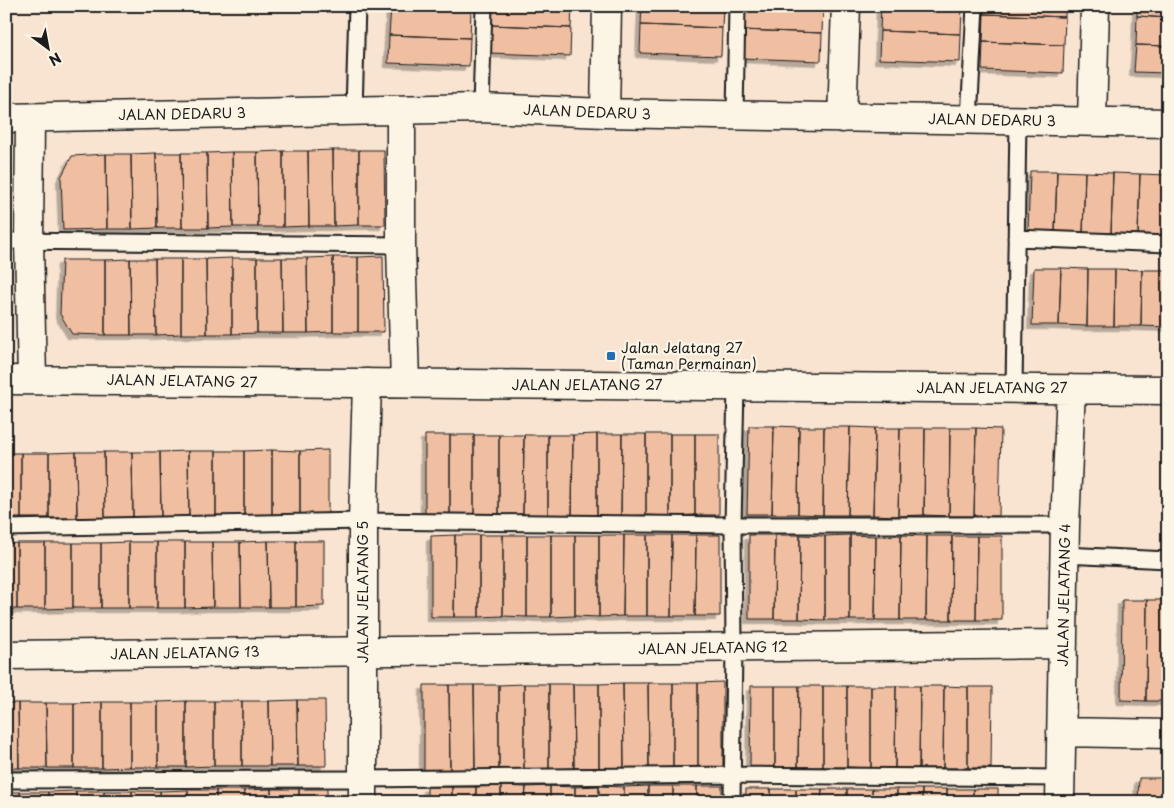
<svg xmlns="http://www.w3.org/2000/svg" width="1174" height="808" font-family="'Playpen Sans',sans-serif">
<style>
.building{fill:#f0bea1;stroke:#1c1c1c;filter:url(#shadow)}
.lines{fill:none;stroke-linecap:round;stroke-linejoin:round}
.service-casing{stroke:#1c1c1c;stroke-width:19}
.minor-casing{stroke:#1c1c1c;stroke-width:31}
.service{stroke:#fcf5e5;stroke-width:15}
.minor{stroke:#fcf5e5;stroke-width:28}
.poi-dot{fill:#1f6fb2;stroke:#fcf5e5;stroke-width:2}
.labels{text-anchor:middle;stroke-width:4.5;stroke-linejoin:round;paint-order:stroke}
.street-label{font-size:14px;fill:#1c1c1c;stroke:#fcf5e5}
.poi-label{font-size:14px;fill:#1c1c1c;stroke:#fcf5e5;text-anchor:start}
</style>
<defs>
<filter id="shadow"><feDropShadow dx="-4.5" dy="4.5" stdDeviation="0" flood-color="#0004"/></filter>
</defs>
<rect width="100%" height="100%" fill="#f8e4d1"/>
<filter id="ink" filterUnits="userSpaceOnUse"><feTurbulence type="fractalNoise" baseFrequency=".02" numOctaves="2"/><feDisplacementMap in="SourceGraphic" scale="10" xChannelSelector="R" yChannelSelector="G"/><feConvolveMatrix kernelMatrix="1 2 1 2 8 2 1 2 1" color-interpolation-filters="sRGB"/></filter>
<g filter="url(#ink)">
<path class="building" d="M391,6H471V10L391,7Z
M491,6H572L571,28L490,25Z
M642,6H723L722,28L641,25Z
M742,6H823L822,33L741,30Z
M881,6H962L961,34L880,31Z
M984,6H1065V17L984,14Z
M1137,6H1168V18L1137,16Z
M391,7L471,10L470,38L389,35Z
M984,14L1065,17L1064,45L983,42Z
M1137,16L1168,18V46L1136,45Z
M490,25L571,28L570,56L489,53Z
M641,25L722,28L721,56L640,53Z
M741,30L822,33L821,61L740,58Z
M880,31L961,34L960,62L879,59Z
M389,35L470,38L469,66L388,63Z
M983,42L1064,45L1063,73L982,70Z
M1136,45L1168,46V73L1134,72Z
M333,150H359V225L334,226Z
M333,150L334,226H309L308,151Z
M359,150H384L385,225H359Z
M283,151V227H258L257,152Z
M283,151H308L309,226L283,227Z
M232,152L233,227L208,228L207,153Z
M232,152H257L258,227H233Z
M156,153H181L182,228H157Z
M156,153L157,228L132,229L131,154Z
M181,153H207L208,228H182Z
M106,154H131L132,229H107Z
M106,154L107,229L63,230L61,177L72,156Z
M1030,171H1057L1055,232L1028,231Z
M1057,171L1085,172L1083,233L1055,232Z
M1085,172L1113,173L1111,233H1083Z
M1113,173L1140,174L1138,234L1111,233Z
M1140,174L1168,175L1166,235L1138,234Z
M1168,176V235H1166Z
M383,256L384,332H358V257Z
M333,257H358V332H333Z
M333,257V332L308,333L307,258Z
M232,258H257V333L232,334Z
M232,258V334H207L206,259Z
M257,258H282L283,333H257Z
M282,258H307L308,333H283Z
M130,259H155L156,335H131Z
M130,259L131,335H105V260Z
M155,259H181V334L156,335Z
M181,259H206L207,334H181Z
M62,260H105V335L72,334L60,314Z
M1034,268H1061L1059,325H1032Z
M1061,268L1088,269L1087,326L1059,325Z
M1088,269H1115L1114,326H1087Z
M1115,269L1142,270L1141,326H1114Z
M1142,270H1168V327L1141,326Z
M749,426H774L772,514H747Z
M774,426L799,427L798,514H772Z
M799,427H824L823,515L798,514Z
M824,427H850L848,515H823Z
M850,427L875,428L873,515H848Z
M875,428H900L898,516L873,515Z
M900,428H925L924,515L898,516Z
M925,428H950L949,516L924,515Z
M950,428H976L974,516H949Z
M976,428L1001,429L999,516H974Z
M597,434H622L621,516L597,515Z
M597,434V515L572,516L573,435Z
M622,434H646V515L621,516Z
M646,434H670V516L646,515Z
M670,434H695V515L670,516Z
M695,434H719V515H695Z
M425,435H450V516H425Z
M450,435H474V516H450Z
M474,435H499V516H474Z
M499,435H524L523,516H499Z
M524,435H548V516H523Z
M548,435H573L572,516H548Z
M272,450L300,451V516H272Z
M272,450V516L244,517V451Z
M328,450V516H300V451Z
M188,451L189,517H161L160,452Z
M188,451H216V517H189Z
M216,451H244V517H216Z
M76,452L77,518H49V453Z
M76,452H104L105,518H77Z
M104,452H132L133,517L105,518Z
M132,452H160L161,517H133Z
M6,453H21V518H6Z
M21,453H49V518H21Z
M455,535L454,617H431V536Z
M455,535H479V617H454Z
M479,535H503V616L479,617Z
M503,535H527V617L503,616Z
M527,535H551V617H527Z
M551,535H575V616L551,617Z
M575,535H599V617L575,616Z
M599,535H624L623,616L599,617Z
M624,535H647V616H623Z
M647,535H672L671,616H647Z
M672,535H696L695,616H671Z
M696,535H720V616H695Z
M749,535H775L774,619H749Z
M775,535H800L799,619H774Z
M800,535L825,536V620L799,619Z
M850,535V620H825V536Z
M850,535L876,536L875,620H850Z
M901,535L900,620H875L876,536Z
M901,535L927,536L926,620H900Z
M927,536H952L951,620H926Z
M952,536H977L976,620H951Z
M977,536H1002V620H976Z
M268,541H296V607H269Z
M268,541L269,607H241L240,542Z
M296,541H324V606L296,607Z
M129,542H157V608H129Z
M129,542V608H101V543Z
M157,542H185V608H157Z
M185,542H212L213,607L185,608Z
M212,542H240L241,607H213Z
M17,543V609H6V544Z
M17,543H45V609H17Z
M45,543H73V608L45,609Z
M73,543H101V608H73Z
M1122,600H1147L1146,701L1121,700Z
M1147,600H1168V701H1146Z
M723,682V767H698V683Z
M623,683H648L649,768H624Z
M623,683L624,768H599V684Z
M648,683H673V767L649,768Z
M673,683H698V767H673Z
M524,684H549V769H524Z
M524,684V769H499V685Z
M549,684H573L574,768L549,769Z
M573,684H599V768H574Z
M424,685H449L450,770H424Z
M449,685H474L475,770H450Z
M474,685H499V769L475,770Z
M751,686H775V767H750Z
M775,686H799L798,767H775Z
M799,686H823V767H798Z
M823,686H847V767H823Z
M847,686H871V768L847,767Z
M871,686H896L895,768H871Z
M896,686H920L919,768H895Z
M920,686H944L943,768H919Z
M944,686L968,687V768H943Z
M968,687H992L991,768H968Z
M297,700L298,766H270L269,701Z
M297,700H325L326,766H298Z
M186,701V767H158V702Z
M186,701H214V766L186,767Z
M214,701H242V766H214Z
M242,701H269L270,766H242Z
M102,702V768H74V703Z
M102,702H130V767L102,768Z
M130,702H158V767H130Z
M6,703H18L19,768H6Z
M18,703H46L47,768H19Z
M46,703H74V768H47Z
M1139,778H1164L1163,802H1138Z
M1164,778L1168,779V802H1163Z
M501,786V802H476V787Z
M501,786L526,787L525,802H501Z
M550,786L575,787V802H550Z
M550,786V802H525L526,787Z
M599,786V802H575V787Z
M599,786L624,787V802H599Z
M648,786V802H624V787Z
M648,786H673V802H648Z
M673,786H697V802H673Z
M697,786H722V802H697Z
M427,787H452V802H427Z
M452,787H476V802H452Z
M271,789H299V802H271Z
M271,789V802H244V790Z
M299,789H327V802H299Z
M746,789H771V802H746Z
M771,789H796V802H771Z
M796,789H822L821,802H796Z
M822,789H847V802H821Z
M847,789H872V802H847Z
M872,789H897V802H872Z
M897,789H922V802H897Z
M922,789H947V802H922Z
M947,789H973V802H947Z
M973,789H998V802H973Z
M188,790V802H160V791Z
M188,790H216V802H188Z
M216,790H244V802H216Z
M76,791V802H48V792Z
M76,791H104V802H76Z
M104,791H132V802H104Z
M132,791H160V802H132Z
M6,792H20L21,802H6Z
M20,792H48V802H21Z"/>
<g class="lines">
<g class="service-casing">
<path id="service" d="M481,108L484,6
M354,111L357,6
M735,115L737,6
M969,120L975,6
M1016,238L1168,244
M6,241L401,245
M1014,389L1018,120
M6,528L363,521L733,525H1065
M1064,555L1168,560
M6,780L363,779L733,775L1060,778
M732,802L734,647L733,525L736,386"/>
</g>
<g class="minor-casing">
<path id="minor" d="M401,110V245L405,383
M605,113L607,6
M6,118L481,108L605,113L1168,123
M30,118L29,241L32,380
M842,118L846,6
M1092,121L1095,6
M6,380L1168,390
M6,655L1063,644
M1061,732L1168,734
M363,802V521L367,383
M1060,802L1065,525L1071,389"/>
</g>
<use href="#service" class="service"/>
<use href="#minor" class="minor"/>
</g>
</g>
<rect class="poi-dot" x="606" y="351" width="10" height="10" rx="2.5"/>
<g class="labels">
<g class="street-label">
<text transform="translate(587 112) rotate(2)" y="5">JALAN DEDARU 3</text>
<text transform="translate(182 114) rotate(-1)" y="5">JALAN DEDARU 3</text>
<text transform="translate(992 120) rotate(1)" y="5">JALAN DEDARU 3</text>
<text transform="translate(182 381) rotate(1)" y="5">JALAN JELATANG 27</text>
<text x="587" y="390">JALAN JELATANG 27</text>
<text x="992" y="393">JALAN JELATANG 27</text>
<text transform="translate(363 592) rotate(-90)" y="5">JALAN JELATANG 5</text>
<text transform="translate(1064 595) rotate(-89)" y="5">JALAN JELATANG 4</text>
<text transform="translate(713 648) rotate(-1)" y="5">JALAN JELATANG 12</text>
<text transform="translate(185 653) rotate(-1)" y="5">JALAN JELATANG 13</text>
</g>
<g class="poi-label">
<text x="621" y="353">Jalan Jelatang 27<tspan x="621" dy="16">(Taman Permainan)</tspan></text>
</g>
</g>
<rect width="1174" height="808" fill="none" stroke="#fcf5e5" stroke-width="25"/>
<rect x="12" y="12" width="1149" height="783" fill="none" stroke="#1c1c1c" stroke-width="2" filter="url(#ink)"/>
<g transform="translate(48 48) rotate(148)" stroke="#fcf5e5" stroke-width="4" paint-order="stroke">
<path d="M0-4L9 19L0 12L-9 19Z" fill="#1c1c1c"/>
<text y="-8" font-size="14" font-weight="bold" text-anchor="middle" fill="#1c1c1c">N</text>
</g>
</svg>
